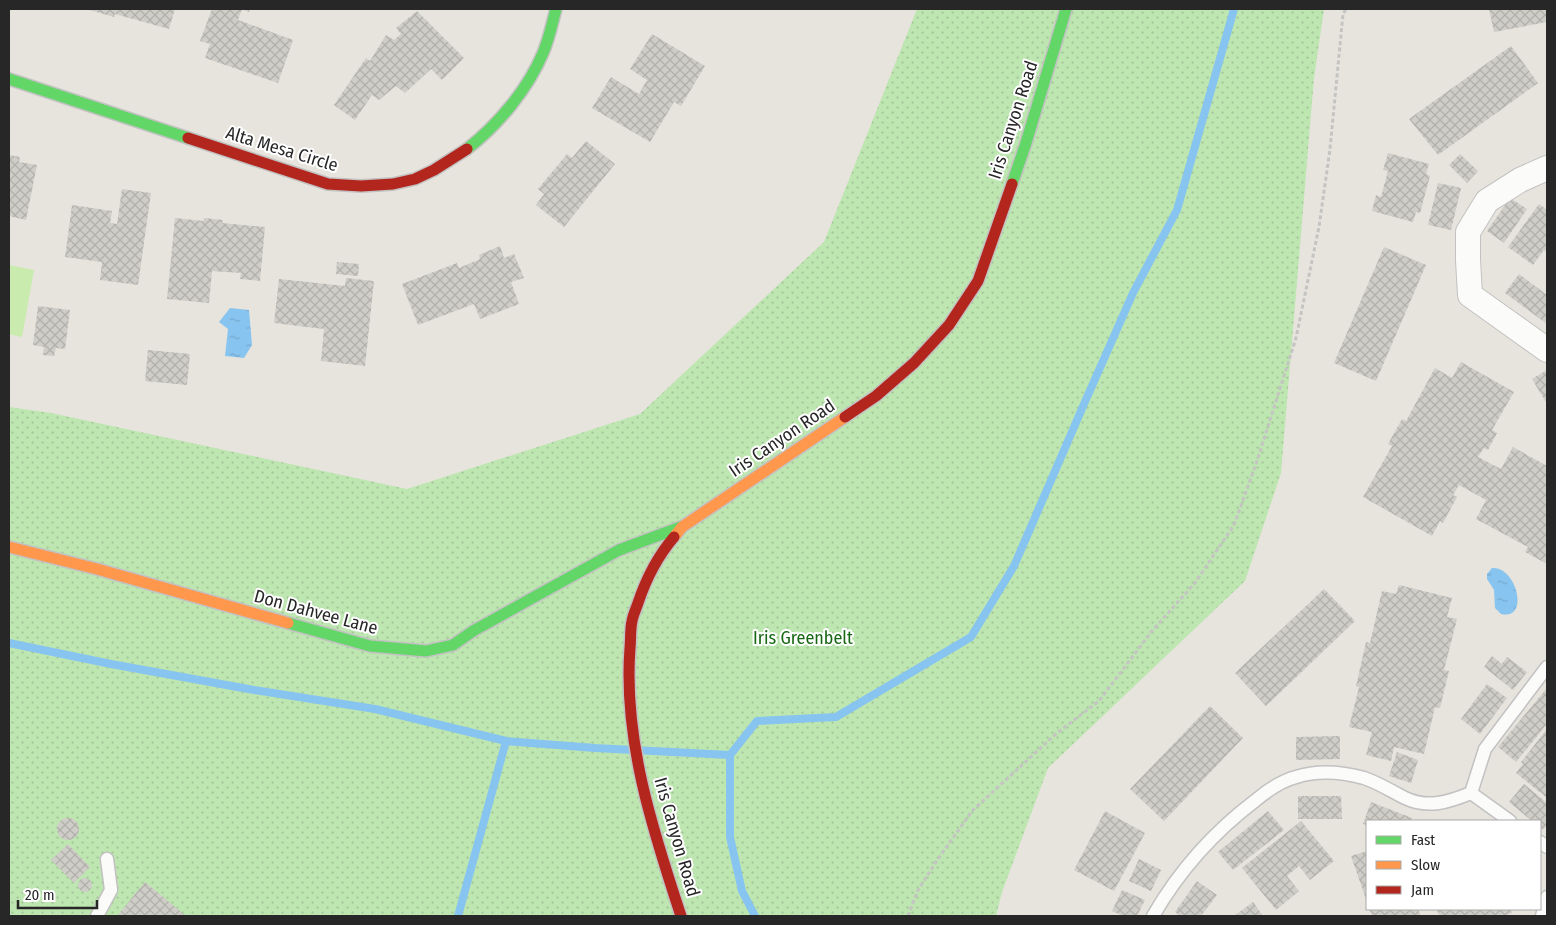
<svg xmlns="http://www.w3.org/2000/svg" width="1556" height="925" font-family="'Fira Sans Condensed',sans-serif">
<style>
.park{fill:url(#park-dots)}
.pitch{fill:#caebae}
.water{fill:url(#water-ripples)}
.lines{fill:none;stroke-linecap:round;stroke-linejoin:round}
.stream{stroke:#88c4f0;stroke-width:8}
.building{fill:url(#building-cross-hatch)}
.lane-casing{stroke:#c3c2c2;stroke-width:15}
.street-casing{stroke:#c3c2c2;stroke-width:26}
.fast-casing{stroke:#c3c2c2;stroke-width:14}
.slow-casing{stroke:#c3c2c2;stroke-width:14}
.jam-casing{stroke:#c3c2c2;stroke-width:14}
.path{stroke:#c4c4c3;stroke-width:3;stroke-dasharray:4 2.5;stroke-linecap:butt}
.lane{stroke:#fbfbfa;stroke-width:12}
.street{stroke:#fbfbfa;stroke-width:24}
.fast{stroke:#63d668;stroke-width:11}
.slow{stroke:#ff974d;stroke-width:11}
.jam{stroke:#b3261e;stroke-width:11}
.labels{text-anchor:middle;stroke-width:4;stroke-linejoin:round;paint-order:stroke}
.street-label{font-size:18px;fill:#272727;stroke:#fff}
.park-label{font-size:18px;fill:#176813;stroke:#fff}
</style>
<defs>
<pattern id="park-dots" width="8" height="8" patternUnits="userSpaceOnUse" patternTransform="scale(1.25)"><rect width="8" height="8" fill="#bee6b1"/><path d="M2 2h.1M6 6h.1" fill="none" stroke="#a3c598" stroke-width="1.8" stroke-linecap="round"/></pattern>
<pattern id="water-ripples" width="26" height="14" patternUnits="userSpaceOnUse" patternTransform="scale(1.25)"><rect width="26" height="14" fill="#88c4f0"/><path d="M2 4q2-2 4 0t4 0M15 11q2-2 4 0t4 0" fill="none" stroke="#75a8ce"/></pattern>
<pattern id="building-cross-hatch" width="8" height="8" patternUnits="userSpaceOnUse" patternTransform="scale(1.25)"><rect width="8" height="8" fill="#cfcdc7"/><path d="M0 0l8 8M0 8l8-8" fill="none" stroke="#b2b0ab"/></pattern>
</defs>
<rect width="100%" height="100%" fill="#e6e4dc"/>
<path class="park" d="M917,9H1324L1314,78L1281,473L1245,581L1048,768L1002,892L996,916H9V407L51,413L407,489L640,414L824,242Z"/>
<path class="pitch" d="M9,265L34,270L22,337L9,334Z"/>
<path class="water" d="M230,308L249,310L252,345L244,358L225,356L228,329L219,322Z
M1492,568C1517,566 1530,621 1501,614L1495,608L1494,590L1487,579V574Z"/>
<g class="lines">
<path class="stream" d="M9,643L111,664L254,690L375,709L506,741L595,748L730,755
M458,916L506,741
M755,916L742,891L730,837V755L757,721L836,717L971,637L1014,566L1084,404L1133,293L1177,210L1234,9"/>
</g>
<path class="building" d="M86,9H175L169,29L115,14L114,17Z
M212,9H250L249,12L242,9L238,20L293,40L278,83L205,58L210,44L200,41Z
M1489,9H1547V22L1494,32Z
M417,11L464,58L442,80L431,69L405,93L396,86L379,100L372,95L355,120L334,105L366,58L370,61L386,35L394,40L401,34L396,28Z
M652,34L705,66L681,106L674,102L650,142L592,108L611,77L639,94L647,80L630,69Z
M1511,46L1538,83L1438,155L1409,119Z
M586,141L615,164L564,227L536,205L544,194L538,189L567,154L572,158Z
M1388,153L1429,164L1426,174L1430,176L1420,213L1416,212L1413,222L1372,211L1376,195L1381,197L1388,171L1383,170Z
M1460,154L1478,171L1467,183L1449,165Z
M9,155L20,157L19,162L37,165L26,220L9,216Z
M1438,183L1461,188L1451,230L1428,225Z
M122,189L151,193L138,285L100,280L102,262L65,257L72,205L112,211L110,223L117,224Z
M1510,198L1527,209L1504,243L1487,231Z
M1539,204L1547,210V252L1544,250L1533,265L1508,247Z
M175,218L203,221L204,218L223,220L222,223L265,227L260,281L240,279L241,273L212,271L209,303L167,299Z
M500,246L504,258L514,254L524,278L511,282L519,304L480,319L474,304L418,325L402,284L457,263L459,268L480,259L479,255Z
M1384,247L1426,265L1376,381L1334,363Z
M337,262L359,264L358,276L336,274Z
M1519,274L1547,295V324L1505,293Z
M346,278L374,281L365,366L321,361L324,329L274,323L279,279L345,286Z
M38,306L70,310L65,349L56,348L54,356L43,355L44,347L33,345Z
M148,350L190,354L187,385L145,381Z
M1461,362L1514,392L1492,430L1497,433L1488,450L1484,448L1478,457L1501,469L1513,447L1547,466V564L1525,552L1528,547L1476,519L1486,500L1459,485L1453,495L1457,497L1443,523L1440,521L1432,536L1363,497L1392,446L1388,444L1402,419L1406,421L1435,368L1452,378Z
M1547,370V404L1532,379Z
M1399,585L1452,598L1447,617L1457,619L1444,670L1449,671L1440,708L1435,707L1424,754L1394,747L1391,761L1366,755L1372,732L1349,727L1359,687L1356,686L1366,642L1370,643L1382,591L1396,594Z
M1324,589L1355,621L1266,706L1235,673Z
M1492,656L1502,664L1507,657L1527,672L1513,690L1484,667Z
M1487,684L1507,698L1480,734L1461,719Z
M1547,688V724L1516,762L1498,747Z
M1210,706L1243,738L1164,821L1130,789Z
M1547,729V798L1516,773L1523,764L1521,762Z
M1340,736V759L1296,760V737Z
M1397,752L1418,760L1411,783L1389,776Z
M1524,784L1547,803V824L1543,830L1540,827V821H1532L1509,802Z
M1298,796H1341L1342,819H1298Z
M1371,802L1412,818L1410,821H1367V825L1363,824Z
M1105,811L1145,833L1114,891L1074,870Z
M1268,811L1284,830L1233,870L1218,852Z
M57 829a11 11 0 1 1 22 0a11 11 0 1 1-22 0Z
M1301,821L1334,861L1310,880L1299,866L1287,876L1299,891L1276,910L1242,868Z
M68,844L90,867L74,883L51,860Z
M1367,851V902L1351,856Z
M1139,859L1161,870L1151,891L1129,881Z
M78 885a7 7 0 1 1 14 0a7 7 0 1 1-14 0Z
M1197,881L1217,895L1201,916H1180L1175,912Z
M145,882L186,916H117Z
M1122,890L1145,900L1137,916H1123L1112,911Z
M1253,902L1263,916H1234Z
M1369,909H1418L1421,916H1372Z
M1436,909H1510L1512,913L1504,916H1440Z"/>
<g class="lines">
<g class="lane-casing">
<path id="lane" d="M1510,821L1471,793L1485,749L1547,667
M1540,842L1547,847
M97,916L111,890L107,859
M1153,916C1179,871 1215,831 1256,800C1268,790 1281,781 1296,777C1318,770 1342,772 1364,778C1379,783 1391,791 1405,798C1428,809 1449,802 1471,793
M1542,916L1547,897"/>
</g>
<g class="street-casing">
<path id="street" d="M1547,168L1520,180L1487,201L1468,232V260L1470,295L1547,350"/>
</g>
<g class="fast-casing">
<path id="fast" d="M9,79L188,138
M467,149C498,125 528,89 543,53C549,39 552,24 556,9
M1012,184L1026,143L1066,9
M288,623L370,646L426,651L453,645L473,631L619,550L681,527"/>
</g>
<g class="slow-casing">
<path id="slow" d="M674,537L682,527L845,417
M9,547L97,569L288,623"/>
</g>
<g class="jam-casing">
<path id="jam" d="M188,138L328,184L361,186L393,184L415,179L434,170L467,149
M845,417L876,396L914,363L949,325L978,281L1012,184
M674,537C657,557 646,579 638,603C636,609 633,615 632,621C630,630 631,639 630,648C623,739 653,831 681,916"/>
</g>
<path class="path" d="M908,916L918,890L938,859L972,811L1057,733L1099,701L1152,631L1195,583L1234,525L1257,461L1296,338L1319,227L1330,149L1343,14L1346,9"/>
<use href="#lane" class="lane"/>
<use href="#street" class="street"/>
<use href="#fast" class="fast"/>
<use href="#slow" class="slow"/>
<use href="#jam" class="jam"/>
</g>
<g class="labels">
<g class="street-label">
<text transform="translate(1013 120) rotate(-72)" y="6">Iris Canyon Road</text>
<text transform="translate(282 149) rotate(17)" y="6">Alta Mesa Circle</text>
<text transform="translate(782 438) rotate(-34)" y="6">Iris Canyon Road</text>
<text transform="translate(316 612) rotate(15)" y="6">Don Dahvee Lane</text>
<text transform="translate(677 837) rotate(74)" y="6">Iris Canyon Road</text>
</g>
<g class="park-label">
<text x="803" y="644">Iris Greenbelt</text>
</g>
</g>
<rect width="1556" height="925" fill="none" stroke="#272727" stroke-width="20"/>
<rect x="1366" y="820" width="175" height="90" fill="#ffffff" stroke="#a9a9a9"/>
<rect x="1376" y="836" width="25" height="8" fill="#63d668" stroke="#a9a9a9"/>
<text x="1411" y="845" font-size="15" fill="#272727">Fast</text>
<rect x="1376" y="861" width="25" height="8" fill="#ff974d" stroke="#a9a9a9"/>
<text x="1411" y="870" font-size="15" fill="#272727">Slow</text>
<rect x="1376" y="886" width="25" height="8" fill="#b3261e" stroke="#a9a9a9"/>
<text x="1411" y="895" font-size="15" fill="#272727">Jam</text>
<path d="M18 900v8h79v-8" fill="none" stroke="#272727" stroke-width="2.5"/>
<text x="25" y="900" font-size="15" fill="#272727" stroke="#ffffff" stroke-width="4" paint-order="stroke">20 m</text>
</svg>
